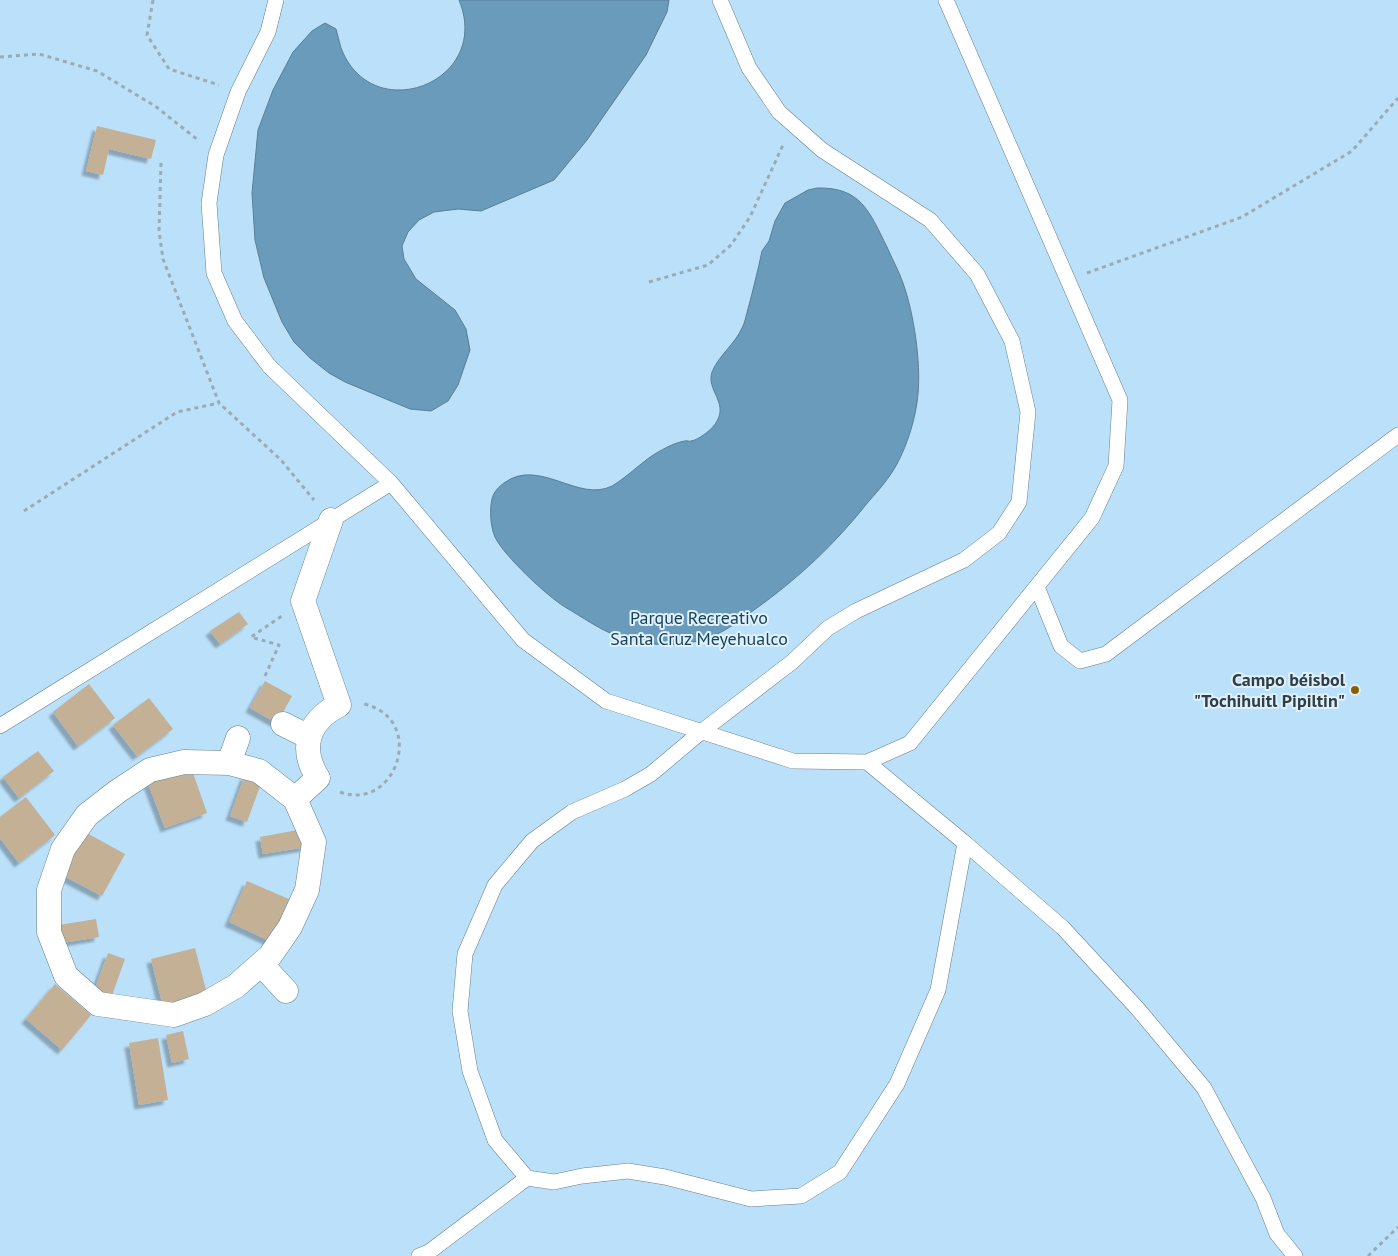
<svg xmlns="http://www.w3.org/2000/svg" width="1398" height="1256" font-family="'PT Sans',sans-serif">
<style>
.green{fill:#bbe0f9}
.water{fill:#6a9bba;stroke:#597f97}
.building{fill:#c3b095;filter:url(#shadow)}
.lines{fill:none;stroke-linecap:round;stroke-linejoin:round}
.service-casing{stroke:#638092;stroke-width:16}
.pedestrian-casing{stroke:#638092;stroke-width:25}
.path{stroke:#9aabb5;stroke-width:3;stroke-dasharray:4 4;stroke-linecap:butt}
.service{stroke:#fff;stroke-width:15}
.pedestrian{stroke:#fff;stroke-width:24}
.poi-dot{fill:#8b5e02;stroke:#def1fd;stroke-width:2}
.labels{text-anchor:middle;stroke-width:4;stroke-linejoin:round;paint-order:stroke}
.park-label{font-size:18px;fill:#194158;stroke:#def1fd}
.poi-label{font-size:18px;font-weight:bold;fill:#323e46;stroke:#def1fd;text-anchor:end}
</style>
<defs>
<filter id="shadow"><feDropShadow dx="-4.5" dy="4.5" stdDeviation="1" flood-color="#0004"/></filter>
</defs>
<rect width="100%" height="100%" fill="#def1fd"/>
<path class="green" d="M0,0H1398V1256H0Z"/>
<path class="water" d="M459,0H669L667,12L646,55L587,140L554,180L481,211L458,209L434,212L419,220L408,232L402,246L404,259L416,279L455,310L466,329L470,350L458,385L448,401L431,411L410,409L345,382L329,373L310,358L294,342L282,322L264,278L255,240L252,193L258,130L273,90L293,52L312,31L325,23L336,29C338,35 339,42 341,48C372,129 493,82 459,0Z
M817,188C861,187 869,211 887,247C892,259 899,271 903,283C914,314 921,362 918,394C916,417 908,443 897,464C890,477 879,490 869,501C835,544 799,578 754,610C738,622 722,634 702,640C676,647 643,646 617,636C599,629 582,617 565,607C547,596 504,556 495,537C491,528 490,515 491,505C492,494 496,489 504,483C539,457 578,503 612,486C629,476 643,460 660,451C667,447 677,442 685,441C687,440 689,442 691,441C699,440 714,428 717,421C728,402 706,390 712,372C719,355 735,344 742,328C745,323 746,315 748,309C753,290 758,270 762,251L769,241L775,221L785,203L808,190Z"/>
<path class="building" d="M97,126L156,140L151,159L109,149L103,175L86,171Z
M239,612L248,624L220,644L210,631Z
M265,681L292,696L277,723L250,708Z
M89,684L115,718L78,746L53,712Z
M149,698L173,729L137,756L113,725Z
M38,751L54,771L19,798L3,777Z
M191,767L207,813L165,828L148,783Z
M245,775L262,781L247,822L230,816Z
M26,797L55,835L19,863L0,838V817Z
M303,829L306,847L263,854L260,837Z
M85,832L125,854L102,896L62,875Z
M247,881L291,900L272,942L229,922Z
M96,919L99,937L56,944L53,926Z
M195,948L207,994L163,1006L151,959Z
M108,953L125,959L110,1001L93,994Z
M55,984L91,1015L62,1050L26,1019Z
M183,1031L189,1059L172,1063L166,1035Z
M158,1038L168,1100L139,1105L129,1043Z"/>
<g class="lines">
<g class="service-casing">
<path id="service" d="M276,0L268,32L238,92L216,155L209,203L214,273L235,321L269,366L391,483L523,640L606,701L793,761L867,762L910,743L1092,518L1116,466L1120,400L946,0
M720,0L749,68L779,112L822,150L930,220L977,274L1012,341L1028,412L1019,502L999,533L964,560L856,611L828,628L792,662L701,732L651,774L625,789L572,812L532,841L495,885L465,954L460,1011L470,1071L495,1140L527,1178L554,1182L582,1176L628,1171L665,1177L751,1199L801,1196L840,1172L897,1084L938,990L965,843
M1037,587L1061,646L1080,661L1106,654L1398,435
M0,726L391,483
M867,762L965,843L1063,928L1137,1008L1204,1088L1263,1198L1277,1234L1295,1256
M419,1256L429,1252L527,1178"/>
</g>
<g class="pedestrian-casing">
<path id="pedestrian" d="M283,724L309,737
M229,763L238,738
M295,799L314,842L307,890L290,927L270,956L236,986L205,1004L174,1015L98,1004L66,976L49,932V890L63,849L87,815L118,791L150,770L184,762L229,763L259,771L295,799L318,778C299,748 308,721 339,705L303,601L331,520
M261,964L286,991"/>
</g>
<path class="path" d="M153,0L147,35L169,69L219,85
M0,57L39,54L97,71L155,106L198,140
M161,163L159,231L163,259L219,403L281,460L314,500
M1087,273L1242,217L1352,151L1398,98
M649,282L708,265L731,245L750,217L783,145
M24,511L177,412L219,403
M265,676L279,645L251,637L282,616
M340,792C396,813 428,719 364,704
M1368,1256L1398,1227"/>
<use href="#service" class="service"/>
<use href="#pedestrian" class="pedestrian"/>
</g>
<circle class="poi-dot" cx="1355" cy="690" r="5"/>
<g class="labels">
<g class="park-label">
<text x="699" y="624">Parque Recreativo<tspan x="699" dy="21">Santa Cruz Meyehualco</tspan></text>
</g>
<g class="poi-label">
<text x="1345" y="686">Campo béisbol<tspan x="1345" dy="21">"Tochihuitl Pipiltin"</tspan></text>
</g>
</g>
</svg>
